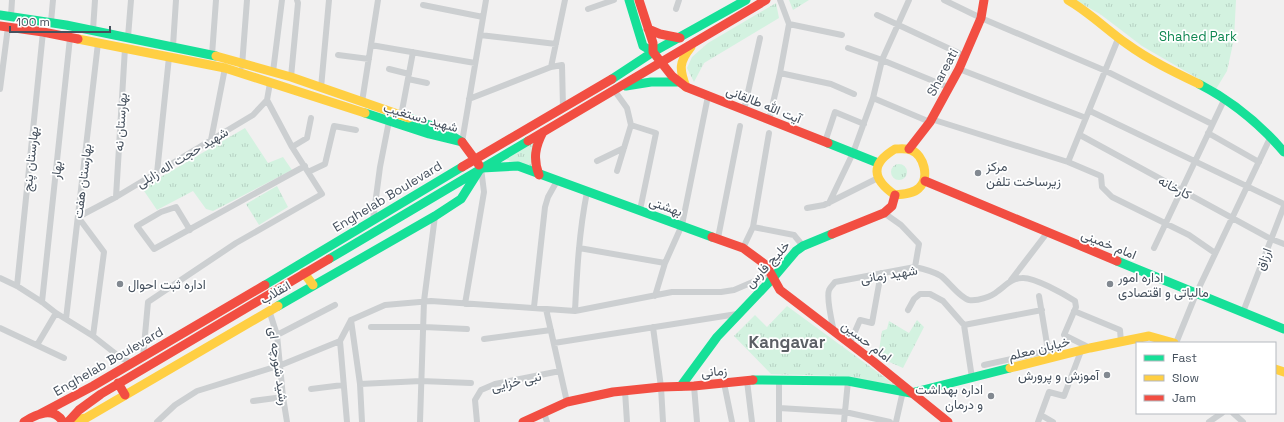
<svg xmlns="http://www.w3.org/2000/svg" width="1284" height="422" font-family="'Space Grotesk',Vazirmatn,sans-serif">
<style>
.grass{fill:url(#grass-tufts)}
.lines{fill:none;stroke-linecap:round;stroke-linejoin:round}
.street{stroke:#cccfd1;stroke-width:6}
.fast{stroke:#16e098;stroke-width:9}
.slow{stroke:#ffcf43;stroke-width:9}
.jam{stroke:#f24e42;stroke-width:9}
.poi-dot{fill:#828991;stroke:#fff;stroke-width:1.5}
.labels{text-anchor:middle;stroke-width:3.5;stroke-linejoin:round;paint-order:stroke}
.park-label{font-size:13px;fill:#0f8751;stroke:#fff}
.street-label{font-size:13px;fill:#46515e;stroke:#fff}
.poi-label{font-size:13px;fill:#46515e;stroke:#fff;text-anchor:start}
.district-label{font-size:17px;font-weight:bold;fill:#5b5f65;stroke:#fff}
</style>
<defs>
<pattern id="grass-tufts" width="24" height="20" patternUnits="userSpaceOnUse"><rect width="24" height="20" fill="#d3f2e0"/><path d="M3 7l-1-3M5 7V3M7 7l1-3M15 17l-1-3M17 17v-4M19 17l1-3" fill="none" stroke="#b6d1c3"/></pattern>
</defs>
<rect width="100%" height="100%" fill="#f1f0f0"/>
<path class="grass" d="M789,0H809L793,10Z
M1075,0H1236L1234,39L1227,71L1216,89L1142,46L1100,14Z
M776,3L779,18L704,63L694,82L687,68L692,57L708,43Z
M245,128L268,163L283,157L292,170L213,211L206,209L193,191L157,210L142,188Z
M535,140L532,167L504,159Z
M891 172a8 8 0 1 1 16 0a8 8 0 1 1-16 0Z
M277,186L288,207L259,225L246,204Z
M787,306L895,385L837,376L771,374L734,336L755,315L767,327Z
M917,320L924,327L903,368L878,357L882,331L887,329L889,321L909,333Z"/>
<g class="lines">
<path class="street" d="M944,0L981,18L1106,71L1212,124
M423,5L483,17
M588,9L614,0
M676,9L679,0
M877,15L965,56
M11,16L12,0
M51,22L53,0
M789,24L842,35
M93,30L95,0
M480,35L556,44
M128,37L131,0
M371,45L475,63
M173,46L176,0
M848,48L882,60L948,87
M212,55L216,0
M338,55L369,59
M242,66L247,0
M551,67L565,0
M389,69L409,74
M959,69L1086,118
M273,72L282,0
M780,73L831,84L854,94
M291,77L298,3L297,0
M408,79L427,83
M321,88L329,0
M0,89L8,27
M614,90L627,108L631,125L617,171
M873,98L930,122
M469,99L551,67L562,65L563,108
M362,102L378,0
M744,110L760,38
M1090,111L1284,204
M401,116L413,52
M931,119L1068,162L1101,176L1102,187L1112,197L1189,235L1215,253
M769,120L780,73L789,24L780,0
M631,125L656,133L640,210
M1208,133L1259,162
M1080,135L1271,239L1284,244
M211,140L225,68
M462,142L486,0
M825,142L835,112L864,124
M292,147L307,138L311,118
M597,161L624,148
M1068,162L1118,39
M308,172L325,164L334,126L356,130
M157,173L169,57
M116,197L125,48
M829,203L853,153L873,98L882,60L909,0
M807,208L824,205L878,178
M884,213L901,225L919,244L915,267
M373,220L380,167L389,121
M753,227L794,235L803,246
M190,230L176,207L161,212L137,226L154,249L305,166
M718,238L740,126
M579,248L665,263
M743,248L753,227L769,133
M1154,248L1225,98
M0,278L17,286L42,302L56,313L93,336L121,358L132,363
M1011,280L1047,233
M17,286L43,32
M655,296L665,263L682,225L708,96
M1039,296L1047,344L1054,351
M42,302L70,38
M465,304L484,192L481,168
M534,307L545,207L548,197L557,181
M546,309L567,402
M269,310L277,335L283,397L287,422
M908,310L914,299L920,294H930L943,301L964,325L972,378
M575,311C577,271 579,232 587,192
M1074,311L1120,330L1121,342
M1243,312L1284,206
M66,319L98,43
M351,320L360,384L362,422
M964,325L1042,310
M371,327H424L467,329
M653,327L661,387L663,422
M0,328L64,358
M834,332C832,322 826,298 829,290C830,287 833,285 835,282L915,267C924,269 933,271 941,276C949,282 960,298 969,300C978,301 991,297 998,291C1005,286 1012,278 1022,278C1034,277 1064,294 1075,301L1076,307L1064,335L1090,348
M277,335L335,305
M93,336L104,252L78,217L116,197L253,115L267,100L270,83
M484,339L551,330
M340,341L347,422
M554,343L737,314
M850,343L860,320L872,323L881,273
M1176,343L1196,294L1271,136
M37,345L56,313
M143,357L148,302L236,243L322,194L292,147L267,100
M984,365L1052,350
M779,380V422
M747,381L752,422
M724,383L732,422
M360,384L421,381L471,383
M694,386L697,422
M311,389L343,385
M625,391L627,422
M253,401L283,397
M779,408L845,412L890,422
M544,413L547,422
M1233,413L1243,422
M1041,415L1053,422
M157,422L175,405L197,391L281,365L340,341L351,320L385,305L431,301L575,311L672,292H721L734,290L762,278H773
M420,422L424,301L435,216
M477,422L475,400L481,390L495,384L560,371
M844,422L848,381
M896,422L903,391
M1038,422L1049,392L1064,396L1081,351
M1209,422L1222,413"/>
<path class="fast" d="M629,0L643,46L653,52
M0,15L66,25L216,56
M612,79L653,52L746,0
M1199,84C1232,101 1260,124 1284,152
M626,86L651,82H677
M365,113L429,134L462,142L441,129L409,118
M828,143L878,163
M482,168L518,166L712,237
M329,259L528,141
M1117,261L1284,329
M265,285L462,167
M278,306L435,216L461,199L480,169
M753,380L848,381L911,393L1010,368
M681,386L717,337L773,278L796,251L803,246L832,234"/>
<path class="slow" d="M1068,0C1089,12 1107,30 1127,44C1149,60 1174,72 1199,84
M78,39L225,68L365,113
M216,56L291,77L409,118
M686,87C679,69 679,62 691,47
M895,149C900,149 906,148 911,150C924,155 930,178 919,188C913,194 903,194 895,195C872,179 870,164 895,149Z
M304,273L313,285
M1010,368L1090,348L1149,336L1174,343
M1275,369L1284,372
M69,421L86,418L278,306"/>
<path class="jam" d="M639,0L653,43V52
M0,26L43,32L78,39
M648,29L660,34L680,38
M653,52L672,76L686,87L828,143
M528,141L766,0
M462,142L479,165
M909,149L930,122L959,69L981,18L984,0
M462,167L612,79
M539,175C533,159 535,147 543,132
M925,181L1117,261
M832,234L884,213L892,206L895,195
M712,237L743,248L766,265L780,290L874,362L948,422
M118,383L125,395
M40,414L93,386L265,285
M24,422C36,414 54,406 63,422
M68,422L79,410L101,394L329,259
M523,422L567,402L613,392L661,387L694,386L753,380"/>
</g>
<g class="poi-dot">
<circle cx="978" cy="173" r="4"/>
<circle cx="120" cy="284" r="4"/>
<circle cx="1110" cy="284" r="4"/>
<circle cx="1107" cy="375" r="4"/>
<circle cx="991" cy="396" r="4"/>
</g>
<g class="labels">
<g class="park-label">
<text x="1198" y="41">Shahed Park</text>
</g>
<g class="street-label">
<text transform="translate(942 72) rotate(-62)" y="5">Shareati</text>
<text transform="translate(764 104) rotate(22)" y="5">آیت الله طالقانی</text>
<text transform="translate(421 117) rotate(16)" y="5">شهید دستغیب</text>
<text transform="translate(120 122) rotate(-86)" y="5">بهارستان نه</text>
<text transform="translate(182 157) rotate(-31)" y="5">شهید حجت اله زابلی</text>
<text transform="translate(30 159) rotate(-84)" y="5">بهارستان پنج</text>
<text transform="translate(56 170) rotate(-84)" y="5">بهار</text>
<text transform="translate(82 181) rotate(-83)" y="5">بهارستان هفت</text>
<text transform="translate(1175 187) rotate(28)" y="5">کارخانه</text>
<text transform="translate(387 196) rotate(-31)" y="5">Enghelab Boulevard</text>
<text transform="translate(666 206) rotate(20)" y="5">بهشتی</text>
<text transform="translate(1109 244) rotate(22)" y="5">امام خمینی</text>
<text transform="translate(1263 259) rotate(-69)" y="5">ارزاق</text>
<text transform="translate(767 264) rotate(-47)" y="5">خلیج فارس</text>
<text transform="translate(889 274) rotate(-9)" y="5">شهید زمانی</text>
<text transform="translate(275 292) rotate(-30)" y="5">انقلاب</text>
<text transform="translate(867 341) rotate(37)" y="5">امام حسین</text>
<text transform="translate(1039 348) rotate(-14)" y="5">خیابان معلم</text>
<text transform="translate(108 361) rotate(-30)" y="5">Enghelab Boulevard</text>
<text transform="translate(279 366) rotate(82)" y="5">رشید شورچه ای</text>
<text transform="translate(714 371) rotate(-5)" y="5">زمانی</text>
<text transform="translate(516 381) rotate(-13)" y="5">نبی خزایی</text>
</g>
<g class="poi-label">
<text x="986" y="171">مرکز<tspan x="986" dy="15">زیرساخت تلفن</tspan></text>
<text x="1118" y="282">اداره امور<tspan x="1118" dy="15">مالیاتی و اقتصادی</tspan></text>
<text x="128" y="289">اداره ثبت احوال</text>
<text x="1099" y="380" text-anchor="end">آموزش و پرورش</text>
<text x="983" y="394" text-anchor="end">اداره بهداشت<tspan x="983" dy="15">و درمان</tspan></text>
</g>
<g class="district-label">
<text x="787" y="348">Kangavar</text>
</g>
</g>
<rect x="1136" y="342" width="140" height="72" fill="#ffffff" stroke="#b5b9bf"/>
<rect x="1144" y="355" width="20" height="6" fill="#16e098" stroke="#b5b9bf"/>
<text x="1172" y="362" font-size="12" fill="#46515e">Fast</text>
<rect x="1144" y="375" width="20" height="6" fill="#ffcf43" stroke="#b5b9bf"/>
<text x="1172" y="382" font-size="12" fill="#46515e">Slow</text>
<rect x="1144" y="395" width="20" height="6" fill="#f24e42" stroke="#b5b9bf"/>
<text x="1172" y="402" font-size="12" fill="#46515e">Jam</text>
<path d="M10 26v6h100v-6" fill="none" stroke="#46515e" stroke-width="2"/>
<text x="16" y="26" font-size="12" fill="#46515e" stroke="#ffffff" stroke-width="3" paint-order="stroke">100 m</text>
</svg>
